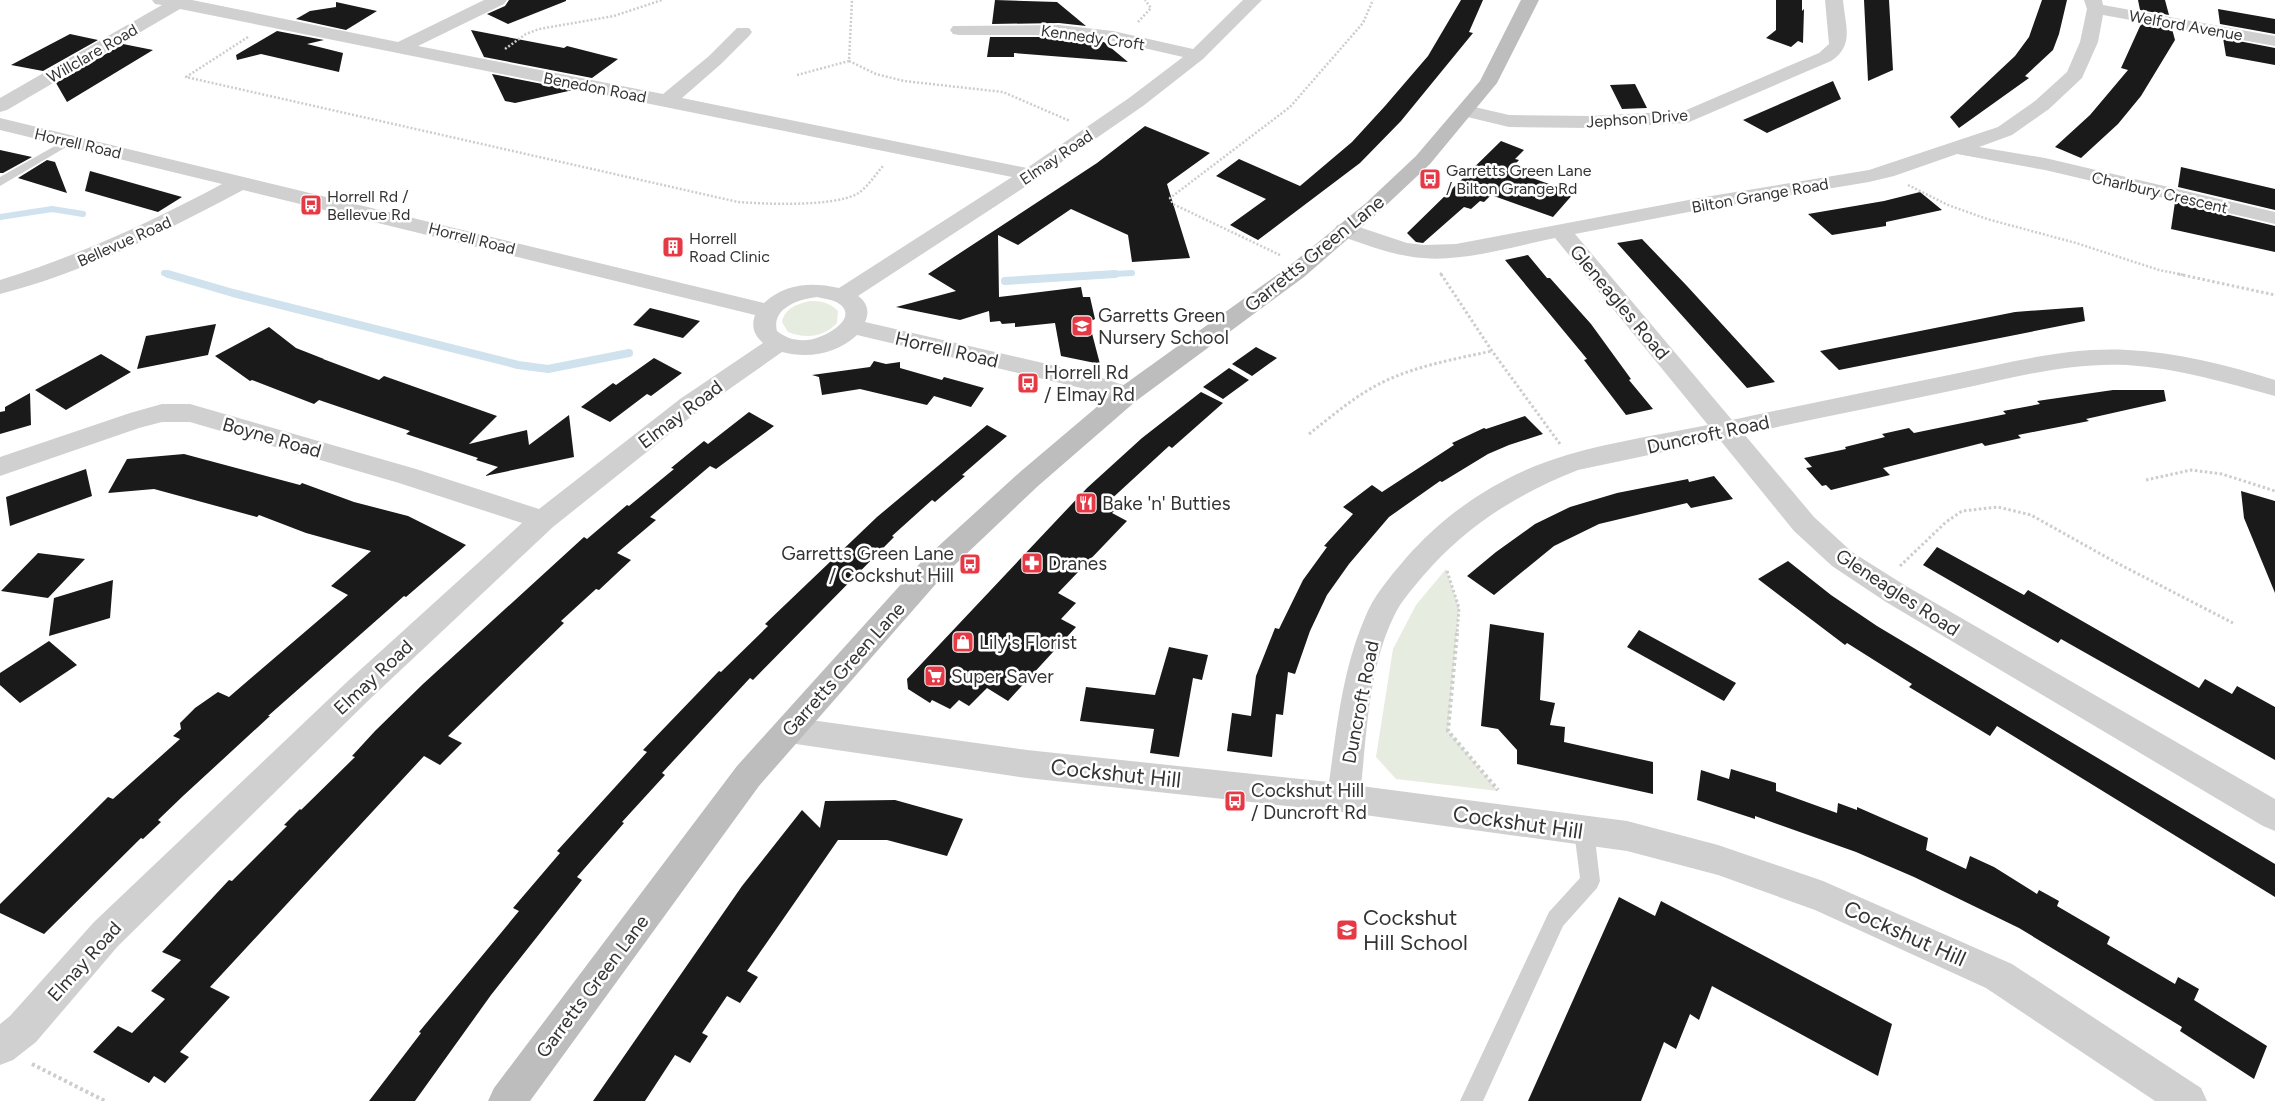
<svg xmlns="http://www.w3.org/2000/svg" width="2275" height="1101" font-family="Figtree,sans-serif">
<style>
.green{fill:#e6ecdf}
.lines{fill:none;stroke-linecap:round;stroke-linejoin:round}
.stream-far1{stroke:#cfe2ee;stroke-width:6}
.stream{stroke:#cfe2ee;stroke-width:8}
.building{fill:#1a1a1a}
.path-far2{stroke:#cdcdcd;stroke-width:2.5;stroke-dasharray:2 2;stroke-linecap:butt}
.path-far1{stroke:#cdcdcd;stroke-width:3;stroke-dasharray:2.5 2.5;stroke-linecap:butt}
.path{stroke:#cdcdcd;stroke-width:4;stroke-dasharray:3 3;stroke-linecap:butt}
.lane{fill:#d0d0d0;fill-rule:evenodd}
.street{fill:#d0d0d0;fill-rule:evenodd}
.secondary{fill:#bdbdbd;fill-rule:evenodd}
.labels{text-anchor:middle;stroke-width:5;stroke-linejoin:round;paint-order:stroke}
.far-street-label{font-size:16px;fill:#333;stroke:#fff}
.far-poi-label{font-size:16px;fill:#333;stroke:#fff;text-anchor:start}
.street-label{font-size:19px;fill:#333;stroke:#fff}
.poi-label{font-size:19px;fill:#333;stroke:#fff;text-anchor:start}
.near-street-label{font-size:22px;fill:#333;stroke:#fff}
.near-poi-label{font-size:22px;fill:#333;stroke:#fff;text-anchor:start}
</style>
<rect width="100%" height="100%" fill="#fff"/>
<path class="green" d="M810,301C821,301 829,302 838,311L837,323C824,337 806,339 788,332L782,322C785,308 797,304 810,301Z
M1446,569L1459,608L1448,731L1498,791L1396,779L1376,757L1393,649L1416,605Z"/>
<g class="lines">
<path class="stream-far1" d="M0,217L52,209L83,214
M164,273L172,275
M1095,275L1132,273"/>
<path class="stream" d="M168,274L233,293L518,365L548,369L629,353
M1005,281L1115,274"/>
</g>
<path class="building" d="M509,0H566V1L508,24L487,14L505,6Z
M995,0L1057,2L1086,26L1059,23L992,24Z
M1461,0H1483L1469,32L1473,33L1401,121L1360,163L1258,240L1230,225L1266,199L1216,176L1239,159L1300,186L1352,142L1385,106L1428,56Z
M1776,0H1802V11L1804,9L1803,43L1798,41L1791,47L1766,38L1776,30Z
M1864,0H1889L1893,70L1868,81Z
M2042,0H2067L2059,34L2053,50L2025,76L2029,78L1959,128L1950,117L2015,56L2029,37Z
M2138,0H2165L2169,15L2140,10Z
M336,2L377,11L346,30L296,19L310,11L336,7Z
M2218,9L2275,19V34L2220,24Z
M2141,24L2172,29L2175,40L2141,96L2118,124L2081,158L2055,147L2090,115L2128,70L2121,68Z
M471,30L564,48L567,46L618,59L592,78L484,57Z
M277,31L324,40L307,44L343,53L339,72L261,54L237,60L236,55Z
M70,34L98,40L43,71L11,65Z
M990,37H1059L1104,42L1128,62L1014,53V57H987Z
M2223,38L2275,48V65L2226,56Z
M123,44L153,50L67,102L56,83Z
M492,74L573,90L515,103L505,101Z
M1833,81L1841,99L1767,133L1743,120Z
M1635,84L1647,108L1622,109L1610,85Z
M1145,126L1210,153L1167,184L1190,258L1132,262L1128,235L1071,209L1018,245L998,235L999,297L1081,287L1083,297H1090L1095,319L1089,322L1100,364L1061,356L1055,323L1015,327V323L1002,324L1000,321L990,322L989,311L960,320L896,307L956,291L928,274L1097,163Z
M1501,141L1524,150L1515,159L1519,160L1510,170L1574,193L1553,217L1491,195L1484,202L1480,201L1471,209L1464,207L1423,243L1416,242L1407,233Z
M0,150L32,157L3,173H0Z
M47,160L55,162L67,193L18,178Z
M2181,167L2275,189V210L2178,187Z
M90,171L182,197L158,212L85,191Z
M1920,192L1942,210L1886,222V226L1832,235L1808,214L1884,201Z
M2175,202L2275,226V252L2171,229Z
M1642,239L1687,286L1775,382L1747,388L1617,243Z
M1528,255L1547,278H1550L1591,324L1631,379L1629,380L1653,409L1626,415L1584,360L1587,359L1505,260Z
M2083,307L2085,321L1839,370L1820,351L2015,312Z
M650,308L674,314L700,321L683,338L633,325Z
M216,324L208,355L137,369L146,336Z
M269,327L296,348L324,359H323L379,380L384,376L497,416L469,444L527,430L529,445L569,415L574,457L485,476L498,467L476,460L478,458L406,434L410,431L319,400L314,404L252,380L250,381L215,356Z
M1256,347L1277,358L1252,376L1232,364Z
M101,354L131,372L66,410L35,390Z
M654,358L682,373L651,396L647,394L610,422L581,407L613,383L616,385Z
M874,361L886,364L900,362V368L942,380L944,377L984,388L971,407L934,396L927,405L860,389L822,395L819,377L812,375L870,367Z
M1229,368L1249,380L1223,399L1203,387Z
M2113,390H2164L2166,401L2086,419L2089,421L2018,435L2021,438L1985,446L1982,443L1883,468L1890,475L1831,490L1826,485L1822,486L1806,468L1812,467L1804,458L1846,449L1845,447L1885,437L1882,434L1909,428L1914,433L2006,414L2003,411L2040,404L2037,401Z
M1201,392L1223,403L1172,448L1169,446L1107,503L1117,508L1112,513L1127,521L1058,593L1076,603L1061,619L1076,627L1008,701L987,688L969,706L959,700L950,709L932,700L930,703L908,689L907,679L1087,488L1142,438Z
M30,393L31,425L0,434V412L5,411V407Z
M749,412L774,426L716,469L710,466L650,517L656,520L617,553L631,560L599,590L596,589L561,621L564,623L448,736L462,743L440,765L424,756L210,987L230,997L180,1052L189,1057L165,1083L154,1076L149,1083L93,1052L118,1026L132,1033L165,999L151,991L181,960L162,952L229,880L232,881L287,826L284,825L300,809L301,810L355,757L352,756L375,731L423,684L584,537L587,539L627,505L629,506L674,469L671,468L704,441L708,444Z
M1525,416L1543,434L1509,445L1488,454L1442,482L1440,481L1389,517L1349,564L1327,595L1310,631L1295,674L1288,672L1283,715L1276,714L1272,757L1227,751L1232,713L1251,716L1256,676L1275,628L1279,629L1303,580L1327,547L1324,546L1353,514L1343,507L1372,485L1382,492L1454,445L1452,443L1484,428L1486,429Z
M987,425L1007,436L962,475L965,476L935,502L932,500L892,536L894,537L753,680L750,678L662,773L665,775L622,822L624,823L577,877L582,880L491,995L415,1101H369L421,1033L419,1032L519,911L513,908L560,853L557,851L647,752L643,750L719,671L721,672L768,626L765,624L877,517Z
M184,454L300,485L302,483L354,502L408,516L466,545L406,597L404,596L268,716H270L183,796L158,820L161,822L143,839L141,838L44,934L0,913V904L108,797L113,799L180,739L173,736L181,729L180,723L195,708L218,692L229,697L348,595L331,586L371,551L306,533L259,515L257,517L154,489L108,493L127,459Z
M86,469L92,496L10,526L6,497Z
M1714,476L1733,499L1691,508L1687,503L1599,524L1554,546L1494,595L1467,576L1496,552L1535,524L1570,507L1617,493L1688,479L1689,482Z
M2241,491L2275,501V593L2244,518Z
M1937,547L2024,595L2028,590L2199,688L2205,679L2232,694L2237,686L2275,707V760L2061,639L2058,643L1923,565Z
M38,553L85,559L48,598L1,591Z
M1788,561L1831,595L1877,626L2275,864V897L1997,726L1990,736L1909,687L1912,684L1847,643L1845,645L1758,579Z
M113,580L110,618L49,636L54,598Z
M1490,624L1544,633L1540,700L1555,703L1550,725L1565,727L1564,742L1653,762V794L1517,764V750L1498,729L1481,726Z
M1639,630L1736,683L1724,701L1627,647Z
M49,641L77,665L20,703L0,685V673Z
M1169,647L1208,655L1202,680L1193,678L1179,757L1150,753L1154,729L1080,721L1086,687L1155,695Z
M1731,769L1776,783V791L1837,813L1838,803L1857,810V807L1928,838L1926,850L1966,869L1970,856L1994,867L2037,894L2039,890L2059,901L2057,906L2110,937L2107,944L2175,984L2178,977L2199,989L2194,1000L2267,1046L2254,1079L2180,1031L2182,1027L2019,928L1914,877L1856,852L1755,816V819L1697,800L1701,770L1729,779Z
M895,800L963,819L947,856L887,840H838L747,971L758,977L740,1003L727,996L702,1033L708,1036L690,1063L675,1055L645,1101H593L742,886L802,810L820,828L825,801Z
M1619,897L1655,916L1661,901L1892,1024L1878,1076L1712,986L1699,1020L1690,1014L1676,1049L1664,1042L1641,1101H1528Z"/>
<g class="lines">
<path class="path-far2" d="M1138,22L1151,8L1145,0
M248,37L186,77L738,202C766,204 832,207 857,194C867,188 875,175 883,166
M505,49L526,34L539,29L614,16L662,0
M849,61L876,74L904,81L1003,92L1070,121
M797,75L849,61L852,0
M1908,185L1948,205L1987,219L2076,243L2159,270L2184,275
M1280,255L1173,204L1170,198L1290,107L1363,23L1373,0
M1440,273L1442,275"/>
<path class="path-far1" d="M1441,274L1492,351L1560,444
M2178,274L2275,295
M1309,434C1332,416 1355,396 1381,383C1415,366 1455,359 1492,351
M2146,480L2191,470L2222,474L2275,491
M1900,566L1946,522L1962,511L1998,507L2031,515L2115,562L2233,623
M1447,571L1459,608L1457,634"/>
<path class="path" d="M1457,633L1448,731L1498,790
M32,1064L105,1101"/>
<path class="lane" d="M69,138L75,141L73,143L0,186V177Z
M1584,822L1591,825L1594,831L1600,881L1597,888L1563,926L1483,1101H1460L1549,912L1580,878L1574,831L1577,825Z"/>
<path class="street" d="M152,0H192L398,42L484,0H507L504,4L418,46L663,94L709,56L737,28H749L752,32L749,36L721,64L682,98L1027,168L1129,98L1183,57L1113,41L1059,35H959L953,34L950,30L953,26L1059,25L1113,31L1193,49L1243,0H1262L1203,59L1143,106L1037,179L858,296C867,302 870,312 865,322L1086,373L1136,389L1139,395L1136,401L1127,403L1081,388L857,335C837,354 808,359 782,352L698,411L553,527L371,698L118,946L36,1042L13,1060L0,1065V1024L10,1016L94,922L349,680L522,523L399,483L190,422H162L139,428L0,476V457L130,413L162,404H190L416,469L539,509L680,399L763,343C754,335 751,327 755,315L243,190C166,231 86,272 0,294V280C78,256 151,222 222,184L0,130V118L764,303C786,283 812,282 839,288L1012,177L180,9L7,110L0,112V98L162,5L155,4ZM817,297C826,299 836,300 842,306C857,322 819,340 807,340C795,341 786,338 777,331C771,308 799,299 817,297Z
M1825,0H1843C1845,25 1855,45 1831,61L1687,123L1590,128L1509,127L1459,115L1456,111L1459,107L1466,105L1509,115L1590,116L1684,111L1819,53L1829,44Z
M2084,0H2102L2103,5L2275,36V46L2103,15L2098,42L2082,78L2049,109L2012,135L1979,147L2045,158L2275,212V224L2045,170L1957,154L1894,176L1869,182L1699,210L1575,234L1732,420C1806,404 1880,389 1954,374C2012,362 2068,347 2127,350C2177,352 2227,365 2275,380V396C2226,383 2178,368 2127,365C2068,362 2012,378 1955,390C1885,405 1814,419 1744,434L1814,517L1852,552L1906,586L2275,799V831L2263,826L1886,602L1832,566L1794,531L1720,440L1578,470C1517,494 1466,526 1423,576C1413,588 1401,601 1394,616C1369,667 1367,730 1361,786L1627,821L1718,845L1823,881L2012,964L2201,1088L2207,1101H2155L1986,988L1815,910L1718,875L1627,851L1343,812L1027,778L789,743L778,739L774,730L778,721L789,717L1027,750L1329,782C1337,727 1342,672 1364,620C1373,596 1390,577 1406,558C1449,509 1505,473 1567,455C1611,442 1663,434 1708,425L1555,238C1516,246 1462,262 1423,258C1393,256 1365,244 1337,235L1334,230L1337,225L1345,224L1353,225L1407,243L1424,245L1456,244L1699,198L1869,170L1998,127L2035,101L2067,72L2080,42L2087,9Z"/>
<path class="secondary" d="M1521,0H1539L1497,83L1430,164L1380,211L1304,277L1136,401L1038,486L942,577L759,786L530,1101H488L494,1088L737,766L922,561L1020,472L1118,389L1288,267L1366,203L1416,156L1480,81Z"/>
</g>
<defs>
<g id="bus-square" transform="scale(1.125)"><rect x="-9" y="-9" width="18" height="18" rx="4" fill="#e63946" stroke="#fff"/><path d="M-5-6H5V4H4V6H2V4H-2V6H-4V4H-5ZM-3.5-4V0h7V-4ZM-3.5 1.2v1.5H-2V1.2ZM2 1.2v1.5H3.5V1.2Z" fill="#fff"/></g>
<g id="building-square" transform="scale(1.125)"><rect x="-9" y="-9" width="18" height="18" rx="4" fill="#e63946" stroke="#fff"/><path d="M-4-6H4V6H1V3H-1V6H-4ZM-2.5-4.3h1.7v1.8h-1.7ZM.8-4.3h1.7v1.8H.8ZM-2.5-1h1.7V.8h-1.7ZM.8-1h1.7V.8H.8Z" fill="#fff"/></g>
<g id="school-square" transform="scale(1.125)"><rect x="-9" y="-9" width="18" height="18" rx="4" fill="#e63946" stroke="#fff"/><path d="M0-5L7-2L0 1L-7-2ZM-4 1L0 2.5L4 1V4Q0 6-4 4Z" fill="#fff"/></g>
<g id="restaurant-square" transform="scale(1.125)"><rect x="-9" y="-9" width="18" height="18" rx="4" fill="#e63946" stroke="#fff"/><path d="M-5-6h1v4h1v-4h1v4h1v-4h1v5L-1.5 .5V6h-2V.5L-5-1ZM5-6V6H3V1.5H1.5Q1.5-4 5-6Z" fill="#fff"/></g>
<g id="pharmacy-square" transform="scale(1.125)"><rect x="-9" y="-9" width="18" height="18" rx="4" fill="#e63946" stroke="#fff"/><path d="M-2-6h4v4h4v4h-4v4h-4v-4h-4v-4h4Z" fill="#fff"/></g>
<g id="shop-square" transform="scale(1.125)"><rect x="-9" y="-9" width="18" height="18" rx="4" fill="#e63946" stroke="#fff"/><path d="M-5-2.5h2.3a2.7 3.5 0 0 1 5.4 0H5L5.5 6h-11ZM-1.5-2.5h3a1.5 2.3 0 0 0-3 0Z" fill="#fff"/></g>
<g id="supermarket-square" transform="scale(1.125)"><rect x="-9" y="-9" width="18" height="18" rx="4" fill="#e63946" stroke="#fff"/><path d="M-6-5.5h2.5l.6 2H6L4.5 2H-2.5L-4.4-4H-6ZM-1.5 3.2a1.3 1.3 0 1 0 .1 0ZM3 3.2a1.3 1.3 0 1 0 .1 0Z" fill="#fff"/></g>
</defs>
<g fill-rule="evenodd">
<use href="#bus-square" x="1430" y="179"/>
<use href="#bus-square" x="311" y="205"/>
<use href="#building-square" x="673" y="247"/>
<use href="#school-square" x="1082" y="326"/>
<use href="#bus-square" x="1028" y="383"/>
<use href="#restaurant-square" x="1086" y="503"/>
<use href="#pharmacy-square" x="1032" y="563"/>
<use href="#bus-square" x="970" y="564"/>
<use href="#shop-square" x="963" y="642"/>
<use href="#supermarket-square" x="935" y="676"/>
<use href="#bus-square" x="1235" y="801"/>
<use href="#school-square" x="1347" y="930"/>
</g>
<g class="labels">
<g class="far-street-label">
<text transform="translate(2186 25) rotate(10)" y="6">Welford Avenue</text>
<text transform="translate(1093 37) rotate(8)" y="6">Kennedy Croft</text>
<text transform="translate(92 53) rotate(-30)" y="6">Willclare Road</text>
<text transform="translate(595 87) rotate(11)" y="6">Benedon Road</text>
<text transform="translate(1637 118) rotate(-4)" y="6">Jephson Drive</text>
<text transform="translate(78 143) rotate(13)" y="6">Horrell Road</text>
<text transform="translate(1056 157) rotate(-34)" y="6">Elmay Road</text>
<text transform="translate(2160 192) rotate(13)" y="6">Charlbury Crescent</text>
<text transform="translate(1760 195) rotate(-10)" y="6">Bilton Grange Road</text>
<text transform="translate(472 238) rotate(14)" y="6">Horrell Road</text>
<text transform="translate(124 241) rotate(-24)" y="6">Bellevue Road</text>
</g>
<g class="far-poi-label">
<text x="1446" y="176">Garretts Green Lane<tspan x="1446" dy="18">/ Bilton Grange Rd</tspan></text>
<text x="327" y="202">Horrell Rd /<tspan x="327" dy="18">Bellevue Rd</tspan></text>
<text x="689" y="244">Horrell<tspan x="689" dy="18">Road Clinic</tspan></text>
</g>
<g class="street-label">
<text transform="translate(1314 253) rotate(-39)" y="7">Garretts Green Lane</text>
<text transform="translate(1620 302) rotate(50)" y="7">Gleneagles Road</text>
<text transform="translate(947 349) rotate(13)" y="7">Horrell Road</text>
<text transform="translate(680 414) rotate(-37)" y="7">Elmay Road</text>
<text transform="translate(1708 434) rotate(-12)" y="7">Duncroft Road</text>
<text transform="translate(272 437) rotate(16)" y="7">Boyne Road</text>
<text transform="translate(1898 592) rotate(33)" y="7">Gleneagles Road</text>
<text transform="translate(843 669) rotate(-48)" y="7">Garretts Green Lane</text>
<text transform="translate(373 677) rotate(-43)" y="7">Elmay Road</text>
<text transform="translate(1360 702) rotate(-79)" y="7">Duncroft Road</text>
<text transform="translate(84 961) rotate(-48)" y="7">Elmay Road</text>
<text transform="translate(592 986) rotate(-53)" y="7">Garretts Green Lane</text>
</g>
<g class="poi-label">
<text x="1098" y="322">Garretts Green<tspan x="1098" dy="22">Nursery School</tspan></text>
<text x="1044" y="379">Horrell Rd<tspan x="1044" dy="22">/ Elmay Rd</tspan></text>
<text x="1102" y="510">Bake 'n' Butties</text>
<text x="954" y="560" text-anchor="end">Garretts Green Lane<tspan x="954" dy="22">/ Cockshut Hill</tspan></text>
<text x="1048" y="570">Dranes</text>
<text x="979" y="649">Lily's Florist</text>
<text x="951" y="683">Super Saver</text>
<text x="1251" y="797">Cockshut Hill<tspan x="1251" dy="22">/ Duncroft Rd</tspan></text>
</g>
<g class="near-street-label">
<text transform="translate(1116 773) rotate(6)" y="8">Cockshut Hill</text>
<text transform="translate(1518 822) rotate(8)" y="8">Cockshut Hill</text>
<text transform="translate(1905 933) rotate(24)" y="8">Cockshut Hill</text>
</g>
<g class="near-poi-label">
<text x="1363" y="925">Cockshut<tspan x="1363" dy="25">Hill School</tspan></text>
</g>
</g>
</svg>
